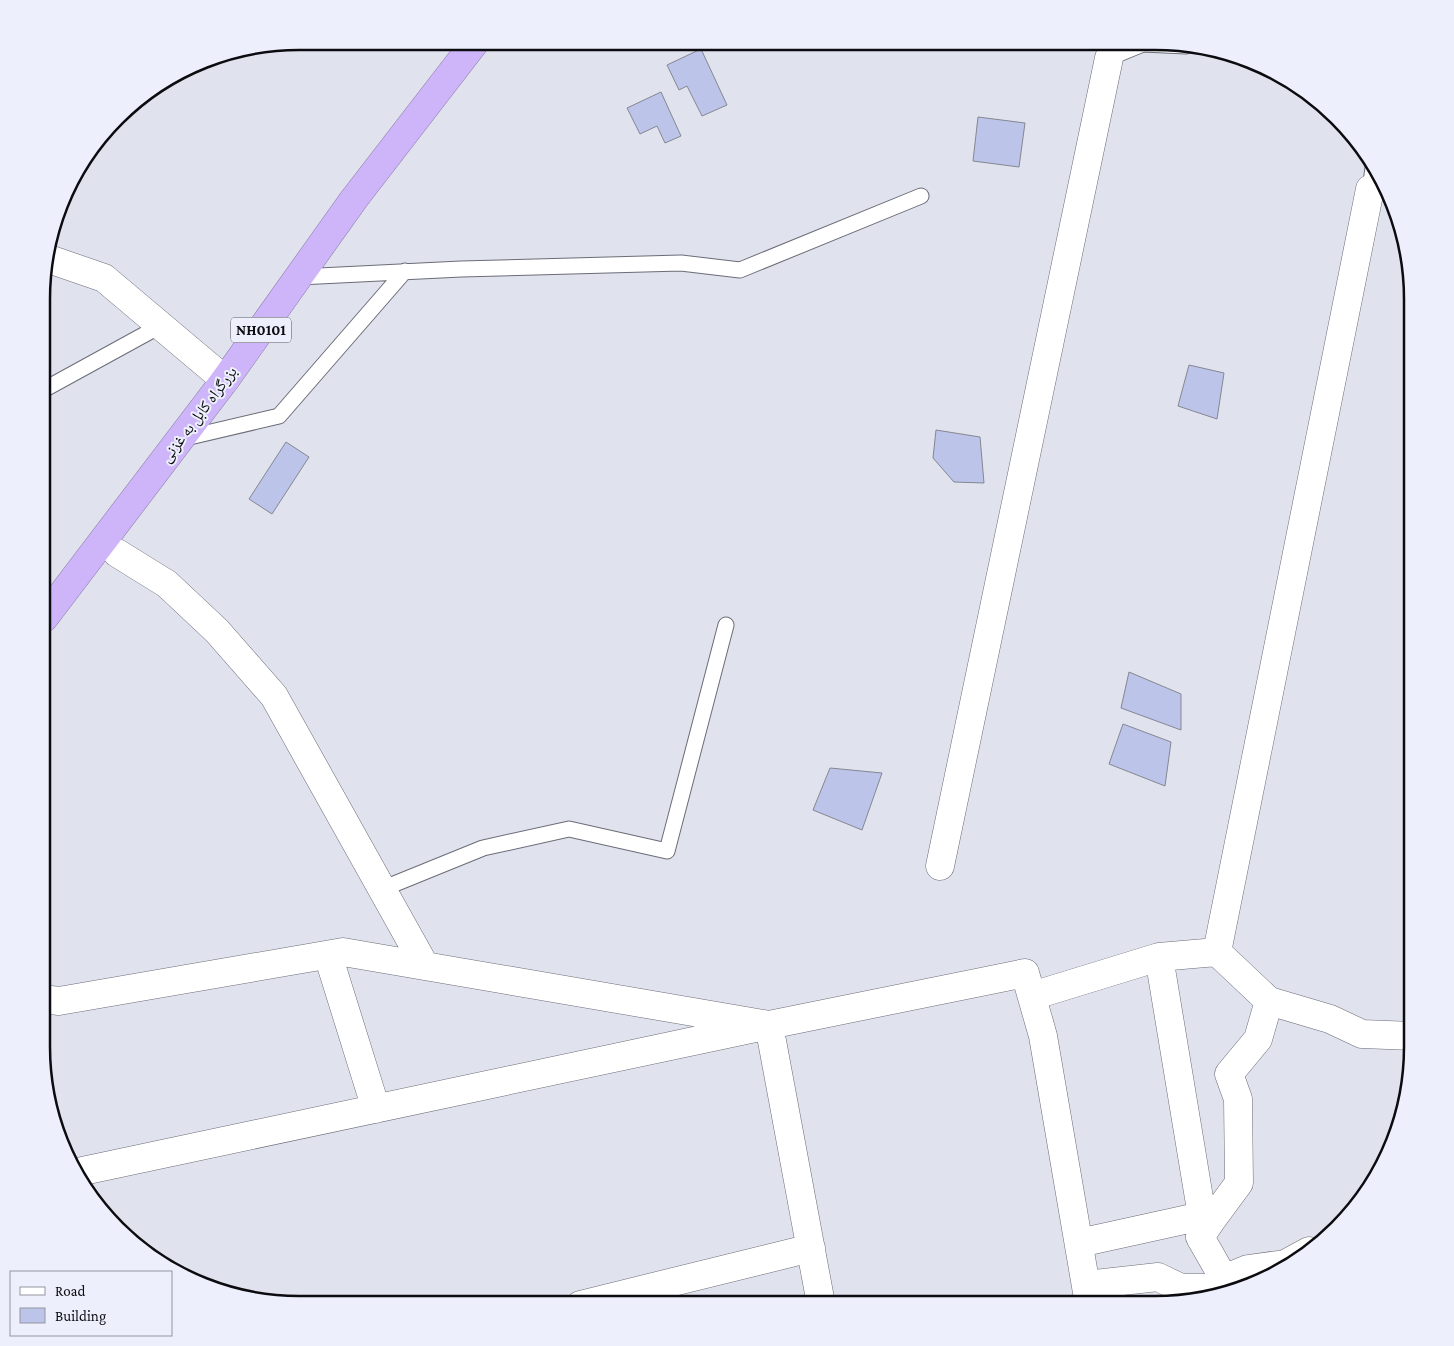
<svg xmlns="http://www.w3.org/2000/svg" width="1454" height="1346" font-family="'Crimson Pro','Noto Naskh Arabic',serif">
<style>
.building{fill:#bdc4e9;stroke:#848792}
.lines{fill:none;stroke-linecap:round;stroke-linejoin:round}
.lane-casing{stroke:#6a6d77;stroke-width:17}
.street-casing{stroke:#6a6d77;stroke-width:29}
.highway-casing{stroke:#8a7aa7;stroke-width:29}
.lane{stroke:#fff;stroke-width:15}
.street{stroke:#fff;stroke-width:28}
.highway{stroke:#ceb5f9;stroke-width:28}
.labels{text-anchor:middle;stroke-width:4;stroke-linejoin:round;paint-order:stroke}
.shield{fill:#edf0fc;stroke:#505057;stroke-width:1}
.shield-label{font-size:15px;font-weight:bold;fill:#0c0c10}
.street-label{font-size:16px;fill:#0c0c10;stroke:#edf0fc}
.rim{fill:none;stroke:#0c0c10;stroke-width:2.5}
</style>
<rect width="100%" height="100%" fill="#e0e2ee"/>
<path class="building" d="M701,49L727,105L702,116L687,86L679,90L667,65Z
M661,92L681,136L665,143L657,126L640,134L627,108Z
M978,117L1025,123L1019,167L973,161Z
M1189,365L1224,373L1217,419L1178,406Z
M936,430L980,437L984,483L954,482L933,458Z
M286,442L309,457L272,514L249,499Z
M1129,672L1181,694V730L1121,708Z
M1123,724L1171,742L1165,786L1109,764Z
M830,768L882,773L862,830L813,810Z"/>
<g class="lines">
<g class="lane-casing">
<path id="lane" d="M1109,58L1143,44L1186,46
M1370,189L1373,168
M299,277L461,269L681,263L740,270L921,196
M45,389L160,326
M181,439L279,416L405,271
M382,889L483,848L569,829L667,851L726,625"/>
</g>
<g class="street-casing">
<path id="street" d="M46,258L104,278L225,380
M117,553L167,584L217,631L274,696L425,966
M940,866L1109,58
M328,955L376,1109
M1159,957L1217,952L1370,189
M1032,996L1159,957L1202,1216L1079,1243
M42,999L59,1001L343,952L769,1025L1025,973L1043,1036L1089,1304
M1269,1001L1330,1019L1362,1034L1413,1036
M78,1172L769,1025L821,1304
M1202,1216L1211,1221L1239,1183L1238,1099L1229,1074L1258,1039L1269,1001L1217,952
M1211,1221L1200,1237L1224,1279L1248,1269L1285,1264L1309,1251
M1086,1285L1158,1277L1181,1288L1237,1287
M580,1305L811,1248"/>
</g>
<g class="highway-casing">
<path id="highway" d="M44,618L225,380L354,199L476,41"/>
</g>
<use href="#lane" class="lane"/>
<use href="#street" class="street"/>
<use href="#highway" class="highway"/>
</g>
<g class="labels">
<rect class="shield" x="231" y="317.5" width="60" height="25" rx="4"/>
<g class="shield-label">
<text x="261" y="335">NH0101</text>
</g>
<g class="street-label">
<text transform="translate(198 414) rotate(-53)" y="6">بزرگراه کابل به غزنی</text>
</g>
</g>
<path d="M0 0H1454V1346H0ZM299 50H1155A249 249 0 0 1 1404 299V1047A249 249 0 0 1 1155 1296H299A249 249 0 0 1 50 1047V299A249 249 0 0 1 299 50Z" fill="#edf0fc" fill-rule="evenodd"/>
<path class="rim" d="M299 50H1155A249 249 0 0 1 1404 299V1047A249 249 0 0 1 1155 1296H299A249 249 0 0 1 50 1047V299A249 249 0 0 1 299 50Z"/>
<rect x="10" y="1271" width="162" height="65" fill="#edf0fc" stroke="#93959e"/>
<rect x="20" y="1287" width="25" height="8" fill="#ffffff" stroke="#93959e"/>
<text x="55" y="1296" font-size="15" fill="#0c0c10">Road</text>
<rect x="20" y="1308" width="25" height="15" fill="#bdc4e9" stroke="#93959e"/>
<text x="55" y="1321" font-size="15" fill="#0c0c10">Building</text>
</svg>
